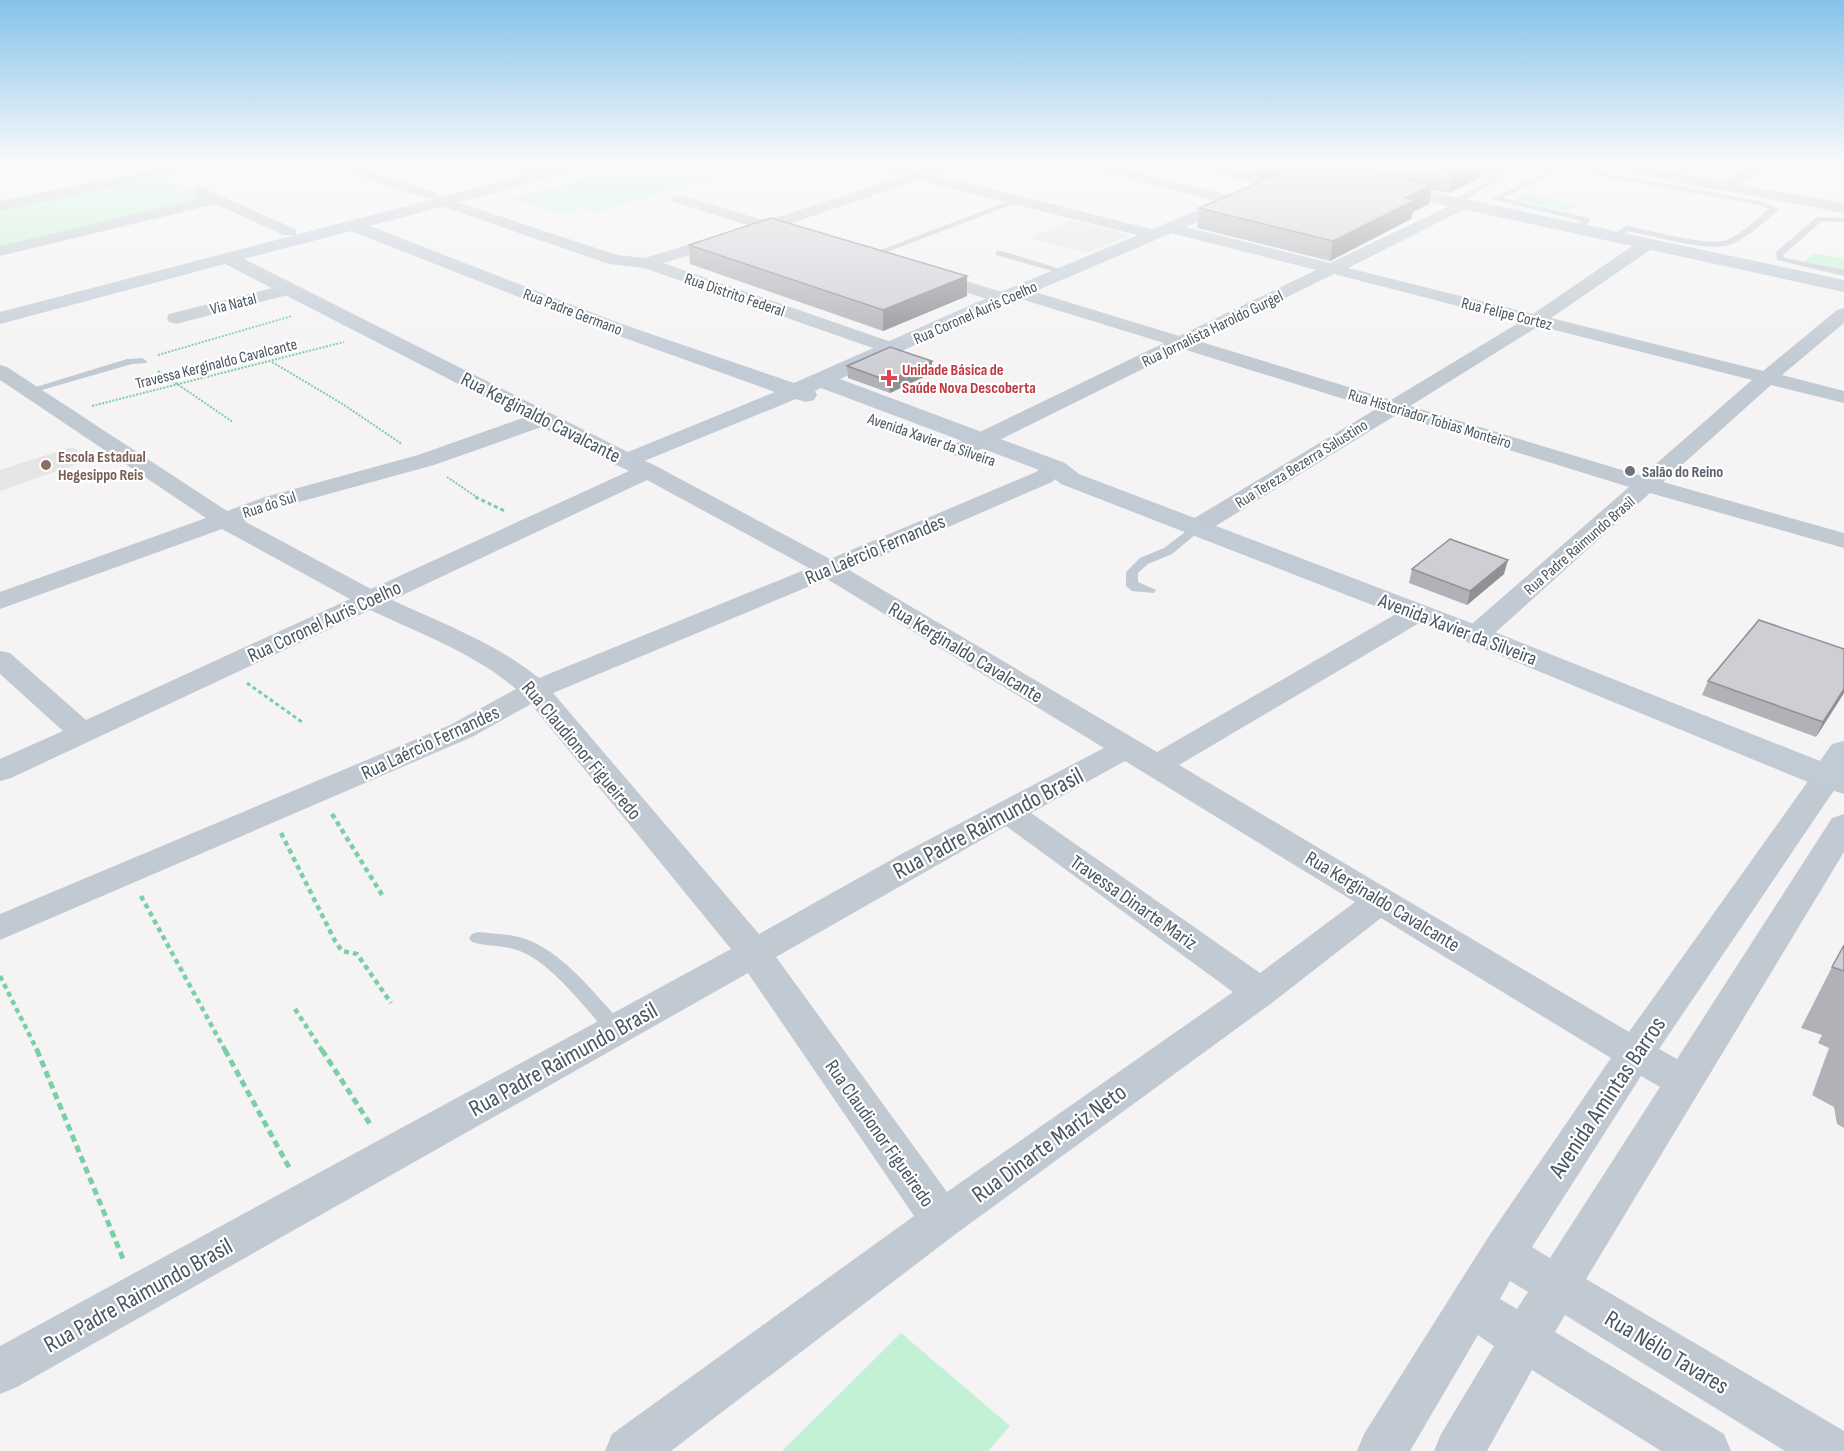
<svg xmlns="http://www.w3.org/2000/svg" width="1844" height="1451" font-family="'Sofia Sans Condensed',sans-serif">
<style>
.education{fill:#e6e4e5}
.green{fill:#c3f1d5}
.lines{fill:none;stroke-linecap:round;stroke-linejoin:round}
.path-far3{stroke:#7ad0a6;stroke-width:2;stroke-dasharray:2 1.5;stroke-linecap:butt}
.path-far2{stroke:#7ad0a6;stroke-width:3;stroke-dasharray:4 3;stroke-linecap:butt}
.path-far1{stroke:#7ad0a6;stroke-width:4.5;stroke-dasharray:5 4;stroke-linecap:butt}
.path{stroke:#7ad0a6;stroke-width:5;stroke-dasharray:7 4.5;stroke-linecap:butt}
.lane{fill:#c1cad2;fill-rule:evenodd}
.street{fill:#c1cad2;fill-rule:evenodd}
.secondary{fill:#c1cbd6;fill-rule:evenodd}
.wall{fill:#b0b2b7}
.shaded-wall{fill:#909195}
.building{fill:#cdcfd5;stroke:#909195;stroke-width:1.5}
.health-dot{fill:#e0444e;stroke:#fff;stroke-width:2}
.education-dot{fill:#8d6e63;stroke:#fff;stroke-width:2}
.worship-dot{fill:#6b7280;stroke:#fff;stroke-width:2}
.labels{text-anchor:middle;stroke-width:4.5;stroke-linejoin:round;paint-order:stroke}
.far-street-label{font-size:16px;fill:#4a5661;stroke:#fff}
.far-health-label{font-size:16px;font-weight:bold;fill:#be3a42;stroke:#fff;text-anchor:start}
.far-education-label{font-size:16px;font-weight:bold;fill:#785e54;stroke:#fff;text-anchor:start}
.far-worship-label{font-size:16px;font-weight:bold;fill:#5b616d;stroke:#fff;text-anchor:start}
.street-label{font-size:20px;fill:#4a5661;stroke:#fff}
.near-street-label{font-size:24px;fill:#4a5661;stroke:#fff}
</style>
<rect width="100%" height="100%" fill="#f5f3f3"/>
<path class="education" d="M1073,220L1130,235L1086,253L1029,238Z
M72,447L91,459L0,491V470Z"/>
<path class="green" d="M643,163H768L596,212L584,208L562,214L513,198Z
M1636,163H1757L1723,184L1629,166Z
M154,174L208,198L0,247V208Z
M1525,193L1580,204L1568,211L1512,200Z
M1813,253L1844,259V271L1803,263Z
M901,1333L1010,1426L988,1451H782Z"/>
<g class="lines">
<path class="path-far3" d="M158,355L292,316
M272,362L341,403L402,444
M158,371L233,422
M92,406L344,342
M447,477L478,498"/>
<path class="path-far2" d="M475,497L505,511
M247,683L302,722"/>
<path class="path-far1" d="M332,814L384,898
M281,833L335,941L342,951L357,954L391,1003
M141,896L226,1052
M0,976L38,1052
M295,1009L323,1052"/>
<path class="path" d="M37,1050L124,1261
M225,1050L291,1171
M322,1050L372,1127"/>
<path class="lane" d="M1422,163C1438,161 1489,169 1500,180L1455,205H1452V201L1491,180Z
M1566,166L1761,201L1779,209C1768,220 1740,244 1725,246C1701,250 1653,236 1628,231L1617,239L1610,237L1626,226C1650,230 1701,245 1723,241C1736,239 1758,218 1769,209L1759,205L1566,170L1559,171L1503,198L1589,218L1590,220L1581,231L1574,229L1581,221L1492,199L1554,167Z
M1014,199L1021,201L869,259L862,257Z
M1817,217L1844,218V222L1822,221L1783,255L1785,258L1844,270V276L1777,260L1776,252Z
M996,251H1002L1070,272L1063,274L996,255Z
M142,358L147,361L146,363L132,364L28,394L23,391L127,359Z
M1197,523L1201,524V530L1172,554L1148,564L1138,573V582L1156,590L1154,593L1132,591L1126,586V572L1140,558L1164,548Z
M478,932C496,934 516,934 533,942C569,959 596,996 623,1024L626,1029L623,1034L616,1036L609,1034C585,1009 551,961 517,950C503,945 487,947 472,942L469,938L472,934Z"/>
<path class="street" d="M6,163H34L32,166L0,172V164Z
M186,163H211L204,167L0,211V201Z
M325,163H345L435,192L438,195L436,197L445,198L617,255L645,258L750,226L674,202L671,199L674,196H684L766,221L903,176L862,166L860,163H883L918,171L944,163H964L962,166L935,175L1159,231L1161,234L1153,239L919,180L783,226L799,232L801,235L799,238L793,240L766,232L663,263L900,345L903,349L900,353L893,355L644,268L609,264L435,204L432,201L434,199L425,198L327,166Z
M539,163H560L558,166L522,176L515,172L517,169Z
M1078,163H1100L1236,197L1239,200L1231,205L1080,166Z
M1590,163H1618L1724,182L1756,163H1772L1770,166L1740,185L1844,203V213L1597,167Z
M199,186L295,229L297,232L295,235H283L216,204L0,256V246L202,198L191,191Z
M1462,200L1467,202L1470,205L1467,208L1348,268L1533,314L1641,240H1653L1655,244L1653,248L1551,318L1763,371L1837,310L1844,308V323L1782,375L1844,391V403L1771,385L1663,482L1844,533V548L1650,493L1486,641L1476,643L1466,641L1462,635L1466,629L1629,487L1396,415L1206,532L1197,534L1188,532L1185,527L1188,522L1376,409L1183,349L969,455L961,457L953,455L950,450L953,445L1164,343L1011,296L1009,302H997L922,279L919,275L922,271H934L1008,294L1010,288H1022L1179,336L1316,270L1163,231L1161,228L1163,225L1169,223L1330,263ZM1334,274L1520,322L1391,400L1198,341ZM1539,326L1752,380L1642,476L1410,406Z
M289,284L295,285L298,289L295,293L176,324L169,322L167,318L169,314Z
M0,365L7,367L227,511L265,497L418,455L534,414L542,413L550,414L553,419L550,424L434,465L281,507L244,521L371,589L629,471L619,466L616,461L619,456L627,454L635,456L656,466L830,559L1036,472C1046,465 1052,460 1064,463L1067,468L1052,482L849,570L1157,752L1408,607L1417,605L1426,607L1430,613L1426,619L1179,765L1629,1032L1816,770L1827,767L1838,770L1843,777L1659,1049L1677,1059L1832,818L1844,814V852L1586,1279L1844,1431V1451H1785L1565,1315L1555,1332L1724,1434L1731,1451H1661L1532,1370L1487,1451H1434L1441,1434L1494,1346L1478,1335L1410,1451H1357L1364,1434L1487,1239L1611,1058L1381,918L1273,1002L957,1233L671,1451H605L612,1434L914,1216L748,973L17,1387L0,1394V1346L731,949L531,704L472,737L0,940V914L450,725L516,689C474,653 419,633 370,610L11,778L0,781V759L63,731L0,674V651L10,653L86,720L350,599L222,529L0,609V592L206,518L0,380ZM647,480L809,568L539,678C496,643 441,623 392,600ZM827,579L1104,748L905,852L759,934L553,693ZM1125,761L1355,902L1260,973L1031,813ZM1006,826L1233,992L947,1192L776,957ZM1641,1076L1660,1087L1550,1258L1532,1247ZM1510,1281L1528,1292L1517,1309L1500,1299Z"/>
<path class="secondary" d="M571,163H596L594,166L370,226L619,323L794,383L996,294L1311,163H1331L1329,166L1010,302L840,379L1065,463L1079,474L1487,629L1820,761L1832,744L1844,741V794L1815,785L1465,641L1061,484L1047,473L821,388L815,391L817,395L814,400L806,402L796,399L627,468L618,466L225,264L0,324V312ZM351,231L605,331L775,392L628,452L244,259Z
M1385,182L1844,280V292L1379,191L1377,187L1379,183Z"/>
</g>
<path class="wall" d="M1219,163H1296H1291L1288,170L1329,163H1522L1497,175L1480,170L1478,179L1449,193L1431,190L1429,204L1413,212L1411,219L1330,261L1197,228L1199,208L1256,183L1218,174Z
M689,245L967,296L883,331L690,264Z
M847,366L932,373L890,393L848,378Z
M1412,569L1504,574L1467,605L1409,583Z
M1708,681L1844,693L1816,737L1702,695Z
M1844,945V1128L1837,1124L1834,1107L1812,1095L1829,1048L1818,1043L1822,1035L1801,1028L1832,967Z"/>
<path class="shaded-wall" d="M1259,163H1291L1288,170L1256,183Z
M1470,163H1481L1478,179L1449,193L1453,170Z
M1500,163H1522L1497,175Z
M1432,185L1429,204L1413,212L1411,219L1330,261L1333,241L1405,198Z
M967,276V296L883,331V310Z
M932,361V373L890,393L889,381Z
M1508,560L1504,574L1467,605L1470,591Z
M1844,689V693L1816,737L1823,722Z"/>
<path class="building" d="M1304,163H1325L1432,185L1405,198L1415,200L1333,241L1199,208Z
M1415,163H1470L1453,170Z
M771,218L967,276L883,310L689,245Z
M890,347L932,361L889,381L847,366Z
M1450,539L1508,560L1470,591L1412,569Z
M1759,620L1844,649V689L1823,722L1708,681Z
M1844,945V971L1832,967Z"/>
<linearGradient id="sky" x2="0" y2="1"><stop stop-color="#85c3ea"/><stop offset="0.45" stop-color="#fafafa"/><stop offset="1" stop-color="#fafafa" stop-opacity="0"/></linearGradient>
<rect width="1844" height="366" fill="url(#sky)"/>
<path class="health-dot" d="M886 369h6v6h6v6h-6v6h-6v-6h-6v-6h6z"/>
<circle class="education-dot" cx="46" cy="465" r="6"/>
<circle class="worship-dot" cx="1630" cy="471" r="6"/>
<g class="labels">
<g class="far-street-label">
<text transform="translate(735 294) rotate(19)" y="6">Rua Distrito Federal</text>
<text transform="translate(233 303) rotate(-14)" y="6">Via Natal</text>
<text transform="translate(573 311) rotate(21)" y="6">Rua Padre Germano</text>
<text transform="translate(975 312) rotate(-24)" y="6">Rua Coronel Auris Coelho</text>
<text transform="translate(1507 313) rotate(14)" y="6">Rua Felipe Cortez</text>
<text transform="translate(1212 328) rotate(-26)" y="6">Rua Jornalista Haroldo Gurgel</text>
<text transform="translate(216 363) rotate(-14)" y="6">Travessa Kerginaldo Cavalcante</text>
<text transform="translate(1430 418) rotate(17)" y="6">Rua Historiador Tobias Monteiro</text>
<text transform="translate(932 439) rotate(19)" y="6">Avenida Xavier da Silveira</text>
<text transform="translate(1301 463) rotate(-32)" y="6">Rua Tereza Bezerra Salustino</text>
<text transform="translate(269 504) rotate(-18)" y="6">Rua do Sul</text>
<text transform="translate(1579 545) rotate(-41)" y="6">Rua Padre Raimundo Brasil</text>
</g>
<g class="far-health-label">
<text x="902" y="375">Unidade Básica de<tspan x="902" dy="18">Saúde Nova Descoberta</tspan></text>
</g>
<g class="far-education-label">
<text x="58" y="462">Escola Estadual<tspan x="58" dy="18">Hegesippo Reis</tspan></text>
</g>
<g class="far-worship-label">
<text x="1642" y="477">Salão do Reino</text>
</g>
<g class="street-label">
<text transform="translate(541 417) rotate(27)" y="7">Rua Kerginaldo Cavalcante</text>
<text transform="translate(875 549) rotate(-23)" y="7">Rua Laércio Fernandes</text>
<text transform="translate(324 621) rotate(-25)" y="7">Rua Coronel Auris Coelho</text>
<text transform="translate(1458 629) rotate(21)" y="7">Avenida Xavier da Silveira</text>
<text transform="translate(966 652) rotate(31)" y="7">Rua Kerginaldo Cavalcante</text>
<text transform="translate(430 742) rotate(-25)" y="7">Rua Laércio Fernandes</text>
<text transform="translate(582 750) rotate(50)" y="7">Rua Claudionor Figueiredo</text>
<text transform="translate(1383 901) rotate(31)" y="7">Rua Kerginaldo Cavalcante</text>
<text transform="translate(1134 902) rotate(35)" y="7">Travessa Dinarte Mariz</text>
<text transform="translate(880 1133) rotate(55)" y="7">Rua Claudionor Figueiredo</text>
</g>
<g class="near-street-label">
<text transform="translate(988 823) rotate(-28)" y="8">Rua Padre Raimundo Brasil</text>
<text transform="translate(563 1059) rotate(-29)" y="8">Rua Padre Raimundo Brasil</text>
<text transform="translate(1607 1097) rotate(-56)" y="8">Avenida Amintas Barros</text>
<text transform="translate(1049 1143) rotate(-36)" y="8">Rua Dinarte Mariz Neto</text>
<text transform="translate(138 1295) rotate(-29)" y="8">Rua Padre Raimundo Brasil</text>
<text transform="translate(1667 1352) rotate(31)" y="8">Rua Nélio Tavares</text>
</g>
</g>
</svg>
